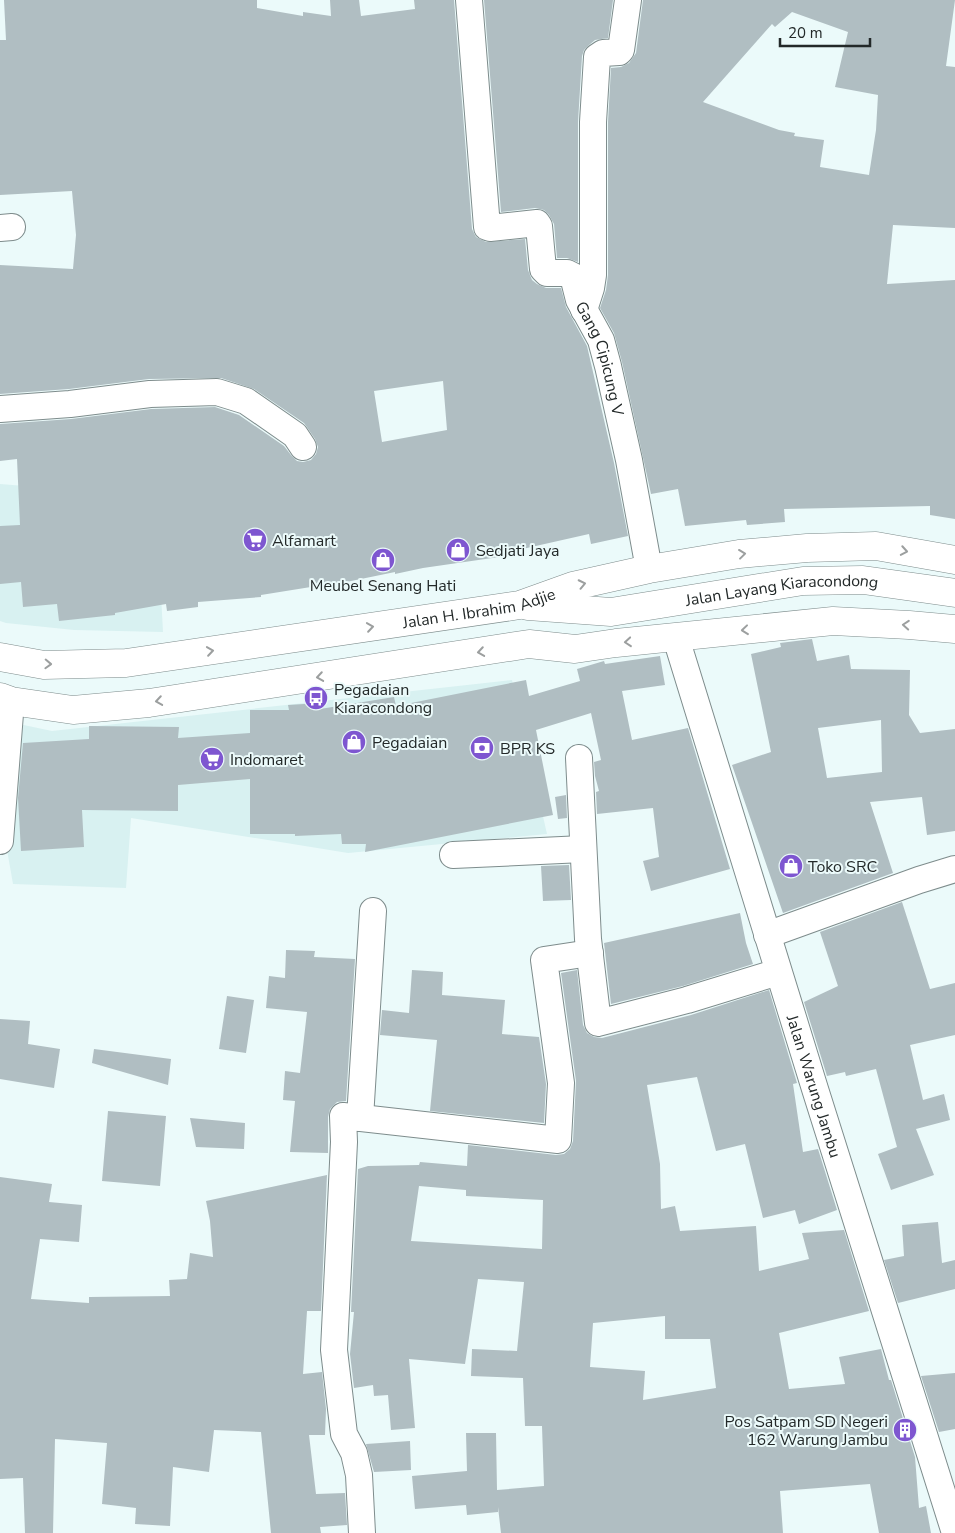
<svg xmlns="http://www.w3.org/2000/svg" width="955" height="1533" font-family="'Nunito Sans',sans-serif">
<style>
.built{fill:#d8f1f1}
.building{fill:#b0bec2;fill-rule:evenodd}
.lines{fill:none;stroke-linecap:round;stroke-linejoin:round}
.street-casing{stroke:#7e8c8c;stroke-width:28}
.primary-casing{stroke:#7e8c8c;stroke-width:29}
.street{stroke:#fff;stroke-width:26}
.primary{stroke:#fff;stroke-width:28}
.oneway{stroke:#9c9f9f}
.labels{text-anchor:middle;stroke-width:4;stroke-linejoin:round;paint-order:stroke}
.street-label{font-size:16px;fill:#232929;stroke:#ebfafa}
.poi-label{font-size:16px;fill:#232929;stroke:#ebfafa;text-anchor:start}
</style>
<rect width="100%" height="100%" fill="#ebfafa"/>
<path class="built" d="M0,484L50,488L157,519L163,632L74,630L6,623L0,621Z
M512,680L547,834L348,853L131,818L126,888L13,884L0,810V720L52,731Z"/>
<path class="building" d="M4,0H257V8L303,16V12L331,16L330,0H359L361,16L415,9L414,0H454L472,229L476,237L486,242L525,239L528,270L532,280L537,284L546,288H561L566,307L587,346L614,463L628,536L591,544L589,534L505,553L506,556L423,568L395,574V572L317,588V586L261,595V597L198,602V607L167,611L166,604L115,613V615L59,621L57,604L23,607L21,582L0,584V526L20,525L17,459L0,461V424L71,419L151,409L215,407L239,415L284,446L291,455L297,461L303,462L311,460L316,454L318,447L315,439L304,423L254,389L221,378L149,379L69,389L0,394V265L73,269L76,235L72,191L0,195V40H6ZM443,381L447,430L382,442L374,391Z
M484,0H613L608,38L595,40L589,45L584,50L582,56L578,122V262L567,258H557L554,224L549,215L544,210L535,208L501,212Z
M643,0H955L946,66L955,67V228L893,225L887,284L955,280V519L930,515V506L784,509L785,522L747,525L746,520L685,526L678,489L651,494L622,362L614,333L600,308L606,290L608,275V122L611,68L621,67L629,63L636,53ZM792,12L848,32L835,87L878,95L876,130L869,175L820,167L824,140L794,136L795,133L779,130L703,102L772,24L775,27Z
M812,639L817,661L849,655L851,669L910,670L909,715L920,733L955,729V831L927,835L922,797L870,802L893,873L783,913L732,765L771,752L751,654L781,647L780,643ZM881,720L882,772L827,778L818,728Z
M660,656L665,685L622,691L632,740L688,728L730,869L651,891L643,861L659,857L653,808L597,814L596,792L599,791L595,776L594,762L601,760L591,713L536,730L553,815L365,852L366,844H342L341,834L295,836V834H250V779L178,785V811L82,810L84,847L21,851L18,798L23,743L89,739V726L179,727L178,738L250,733V710H289L288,705L320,703V709L394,697L396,706L526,680L529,696L580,681L577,669L604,661L605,664Z
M566,795L567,818L558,819L555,797Z
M569,865L571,900L543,901L541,866Z
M902,902L930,989L955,983V1035L910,1045L923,1100L944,1094L950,1120L916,1129L934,1175L891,1190L878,1154L897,1147L876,1069L846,1076L845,1072L827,1076L804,1002L838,986L820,932Z
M740,913L746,943L753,964L683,986L611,1004L604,943Z
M286,950L315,951L314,957L355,959L346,1101L337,1102L330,1109L328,1117V1153L290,1152L295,1101L283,1100L285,1071L300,1073L307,1012L266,1008L269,976L285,978Z
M412,970L443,972L442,995L505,1000L502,1034L539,1037L546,1084L544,1123L430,1111L437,1040L380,1035L382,1010L409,1013Z
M577,970L583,1025L587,1033L594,1037L602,1038L691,1015L769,990L797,1083L793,1084L803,1152L818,1149L837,1210L799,1224L795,1210L763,1218L745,1144L716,1151L697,1077L647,1085L660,1164L661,1209L675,1206L680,1231L756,1226L759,1271L809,1259L802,1233L844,1230L869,1311L779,1333L789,1389L845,1384L839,1357L881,1349L889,1380H891L915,1457L919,1508L926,1506L931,1533H879L870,1484L780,1491L783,1533H501L498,1507V1512L467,1515L466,1505L415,1509L412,1476L467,1471L466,1433H496L497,1490L544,1486L542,1426H525L523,1378L471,1376L472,1349L517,1351L524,1282L478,1279L465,1364L409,1359L415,1428L391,1430L388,1395L374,1396L373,1385L354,1388L350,1354L354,1312H351L358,1169L368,1166L419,1165L420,1162L467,1166L468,1145L556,1155L564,1154L570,1149L573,1141L576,1081L561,973ZM419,1186L466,1190V1196L543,1200L542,1249L411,1241ZM665,1316V1339H710L716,1388L643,1400L645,1371L590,1367L593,1323Z
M227,996L254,1000L246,1053L219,1049Z
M0,1019L30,1021L28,1044L60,1049L54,1088L0,1079Z
M94,1049L171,1059L168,1085L92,1063Z
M108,1111L166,1116L160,1186L102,1181Z
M190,1118L245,1123L244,1149L196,1147Z
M327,1175L321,1311H307L303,1374L322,1372L326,1409L325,1435H309L316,1494L345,1493L347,1525L320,1527L321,1533H271L261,1432L214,1430L209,1472L173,1467L170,1526L135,1524L136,1508L102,1504L107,1443L55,1439L53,1533H25L23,1478L0,1479V1177L52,1184L49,1202L82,1205L79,1242L40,1239L31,1299L89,1303V1297L170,1296L169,1280L187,1279L190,1253L213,1257L210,1221L206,1201Z
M938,1222L942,1263L955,1260V1289L898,1303L884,1260L904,1256L902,1225Z
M955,1373V1429L939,1432L921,1376Z
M410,1441L411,1470L374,1472L366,1444Z"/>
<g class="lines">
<g class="street-casing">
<g id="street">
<path id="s1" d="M469,0L487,227L490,228L537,223L539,226L543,269L547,273H567L573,276L579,300L601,340L608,366L629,460L649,569"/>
<path d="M0,228L12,227"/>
<path d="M584,310L591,288L593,275V122L597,57L603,53L619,52L621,50L628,0"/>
<path d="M0,409L70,404L150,394L217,392L246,401L295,435L303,447"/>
<path id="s2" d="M676,638L815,1089L955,1533"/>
<path d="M579,758L588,939L598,1023L687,1000L778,972"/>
<path d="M0,841L11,701"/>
<path d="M453,855L583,849"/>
<path d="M767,935L919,880L955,869"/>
<path d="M360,1118L373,911"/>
<path d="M362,1533L359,1475L354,1453L344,1434L334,1350L344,1142L343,1116L558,1140L561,1083L544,960L590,953"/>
</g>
</g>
<g class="primary-casing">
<g id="primary">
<path id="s3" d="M528,606L611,612L803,581L863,580L955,593"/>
<path id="s4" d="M0,657L44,665L126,663L520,605L573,586L649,569L739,554L807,548L876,546L955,560"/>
<path d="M0,697L11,701L73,710L149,703L529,644L575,649L616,643L833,621L909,625L955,629"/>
</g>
</g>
<use href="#street" class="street"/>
<use href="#primary" class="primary"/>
</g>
<defs><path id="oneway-chevron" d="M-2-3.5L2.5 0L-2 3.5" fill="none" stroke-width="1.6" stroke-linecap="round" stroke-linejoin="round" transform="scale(1.25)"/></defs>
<g class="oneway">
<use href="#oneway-chevron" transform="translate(904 551) rotate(10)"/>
<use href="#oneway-chevron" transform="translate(742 554) rotate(-7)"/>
<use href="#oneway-chevron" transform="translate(582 584) rotate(-12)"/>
<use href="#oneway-chevron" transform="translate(906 625) rotate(-176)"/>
<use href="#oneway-chevron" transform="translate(370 627) rotate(-8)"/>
<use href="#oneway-chevron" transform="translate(745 630) rotate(174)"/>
<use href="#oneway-chevron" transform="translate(628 642) rotate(175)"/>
<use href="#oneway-chevron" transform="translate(210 651) rotate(-8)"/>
<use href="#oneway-chevron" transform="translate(481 652) rotate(171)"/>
<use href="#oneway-chevron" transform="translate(48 664) rotate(2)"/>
<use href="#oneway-chevron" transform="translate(320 677) rotate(171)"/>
<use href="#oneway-chevron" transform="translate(159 701) rotate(171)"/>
</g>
<defs>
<g id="supermarket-disc" transform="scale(1.25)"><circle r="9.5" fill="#7e56d0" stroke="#ebfafa"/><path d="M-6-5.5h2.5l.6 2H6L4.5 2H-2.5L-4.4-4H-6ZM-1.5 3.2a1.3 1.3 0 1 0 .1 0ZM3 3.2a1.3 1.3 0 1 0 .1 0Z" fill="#fff"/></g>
<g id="shop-disc" transform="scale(1.25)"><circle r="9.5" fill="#7e56d0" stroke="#ebfafa"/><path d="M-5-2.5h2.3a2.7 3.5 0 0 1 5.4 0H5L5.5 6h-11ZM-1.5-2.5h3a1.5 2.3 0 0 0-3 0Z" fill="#fff"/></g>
<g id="bus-disc" transform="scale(1.25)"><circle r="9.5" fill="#7e56d0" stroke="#ebfafa"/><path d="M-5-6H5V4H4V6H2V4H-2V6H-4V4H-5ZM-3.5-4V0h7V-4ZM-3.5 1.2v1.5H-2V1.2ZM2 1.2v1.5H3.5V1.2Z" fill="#fff"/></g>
<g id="bank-disc" transform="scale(1.25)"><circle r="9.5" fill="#7e56d0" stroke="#ebfafa"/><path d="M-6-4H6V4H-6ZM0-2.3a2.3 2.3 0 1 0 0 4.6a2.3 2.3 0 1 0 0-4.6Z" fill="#fff"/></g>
<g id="building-disc" transform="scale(1.25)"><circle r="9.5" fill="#7e56d0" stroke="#ebfafa"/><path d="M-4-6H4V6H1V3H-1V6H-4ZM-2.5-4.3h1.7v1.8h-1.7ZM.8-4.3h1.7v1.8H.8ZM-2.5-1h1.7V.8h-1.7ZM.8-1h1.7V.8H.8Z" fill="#fff"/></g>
</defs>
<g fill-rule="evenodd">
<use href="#supermarket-disc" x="255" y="540"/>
<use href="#shop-disc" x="458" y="550"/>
<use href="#shop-disc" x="383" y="560"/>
<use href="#bus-disc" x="316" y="698"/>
<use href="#shop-disc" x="354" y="742"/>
<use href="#bank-disc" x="482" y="748"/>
<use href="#supermarket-disc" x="212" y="759"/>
<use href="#shop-disc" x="791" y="866"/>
<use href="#building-disc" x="905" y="1430"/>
</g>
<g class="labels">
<g class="street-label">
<text dy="6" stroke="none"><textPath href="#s1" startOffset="445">Gang Cipicung V</textPath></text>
<text dy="6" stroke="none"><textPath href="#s3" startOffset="256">Jalan Layang Kiaracondong</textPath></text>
<text dy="6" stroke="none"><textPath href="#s4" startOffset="484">Jalan H. Ibrahim Adjie</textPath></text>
<text dy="6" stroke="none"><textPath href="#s2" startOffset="469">Jalan Warung Jambu</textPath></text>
</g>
<g class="poi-label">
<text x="272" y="546">Alfamart</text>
<text x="476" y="556">Sedjati Jaya</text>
<text x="383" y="591" text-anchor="middle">Meubel Senang Hati</text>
<text x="334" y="695">Pegadaian<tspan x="334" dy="18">Kiaracondong</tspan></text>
<text x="372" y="748">Pegadaian</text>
<text x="500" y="754">BPR KS</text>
<text x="230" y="765">Indomaret</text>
<text x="808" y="872">Toko SRC</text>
<text x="888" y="1427" text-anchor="end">Pos Satpam SD Negeri<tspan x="888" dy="18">162 Warung Jambu</tspan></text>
</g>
</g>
<path d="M780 38v8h90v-8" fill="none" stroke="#232929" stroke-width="2.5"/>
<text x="788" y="38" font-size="15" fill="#232929" stroke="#ebfafa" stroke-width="4" paint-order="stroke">20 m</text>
</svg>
